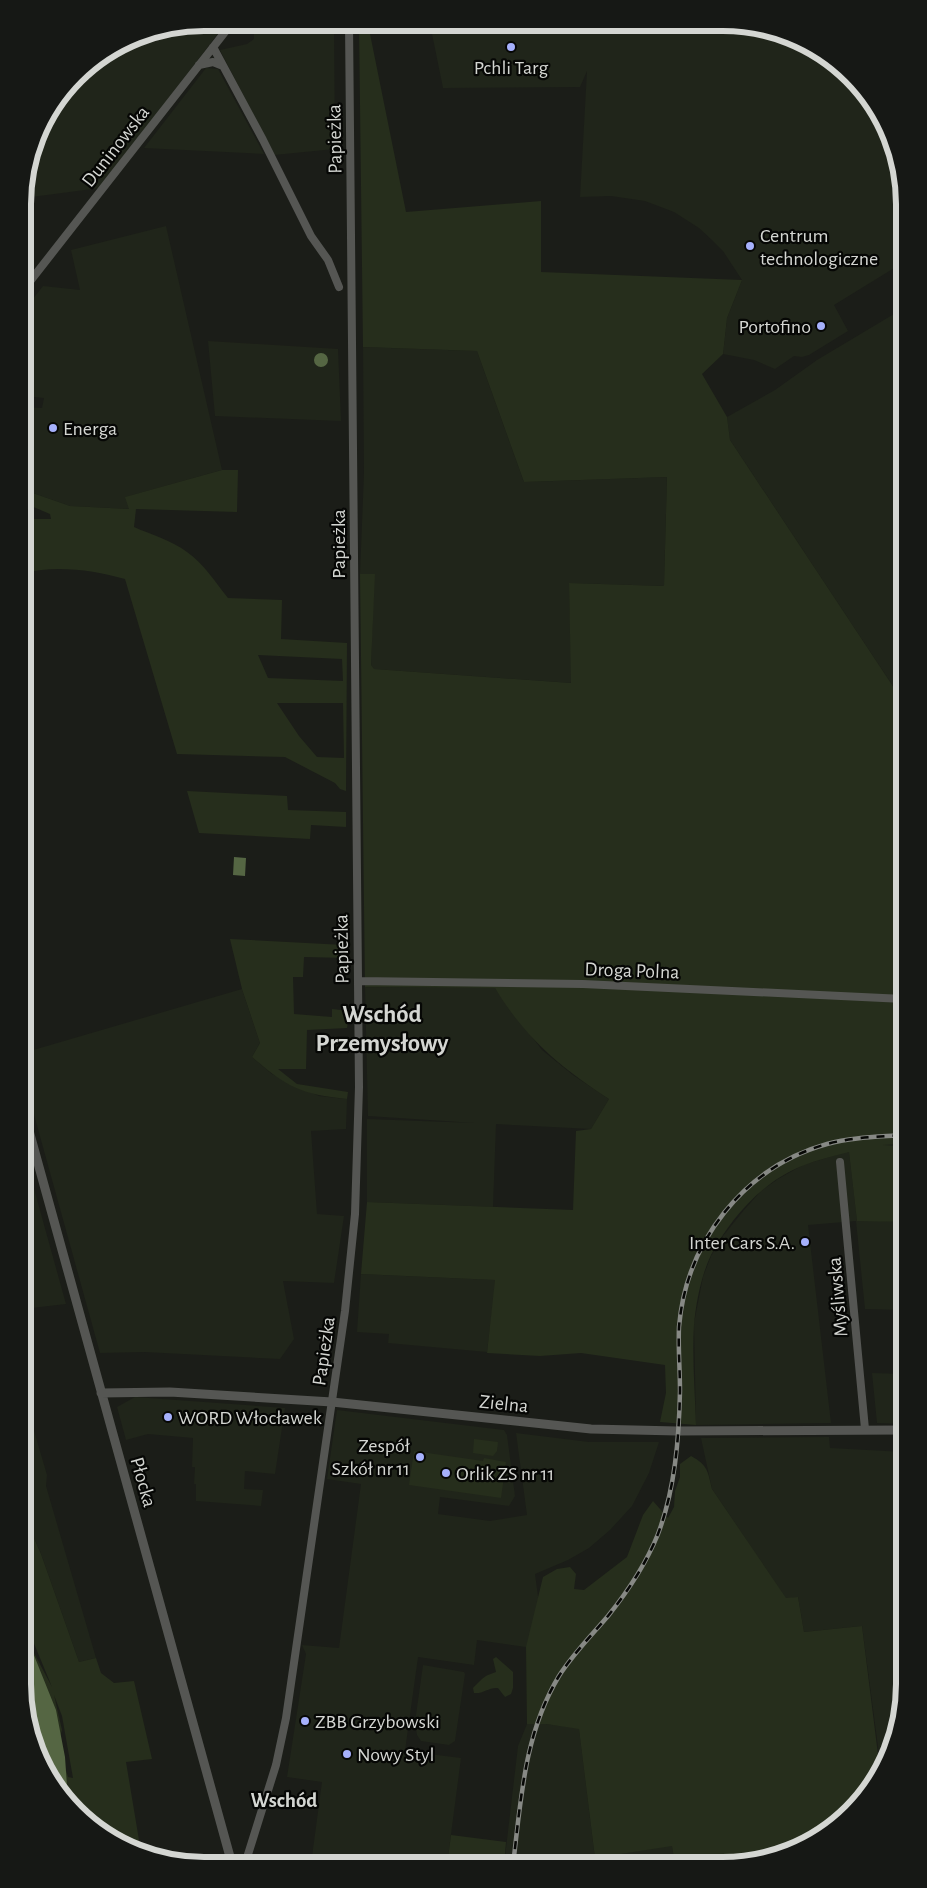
<svg xmlns="http://www.w3.org/2000/svg" width="927" height="1888" font-family="'Alegreya Sans',sans-serif">
<style>
.built{fill:#20251a}
.green{fill:#262e1c;fill-rule:evenodd}
.water{fill:#556643}
.lines{fill:none;stroke-linecap:round;stroke-linejoin:round}
.minor{stroke:#555653;stroke-width:8}
.tertiary{stroke:#555653;stroke-width:9}
.rail-casing{stroke:#878985;stroke-width:4.5}
.rail{stroke:#060705;stroke-width:2.5;stroke-dasharray:8;stroke-linecap:butt}
.poi-dot{fill:#a6b1fc;stroke:#060705;stroke-width:2}
.labels{text-anchor:middle;stroke-width:4.5;stroke-linejoin:round;paint-order:stroke}
.poi-label{font-size:20px;fill:#d4d6d2;stroke:#060705;text-anchor:start}
.street-label{font-size:20px;fill:#d4d6d2;stroke:#060705}
.neighbourhood-label{font-size:21px;font-weight:bold;fill:#d4d6d2;stroke:#060705}
.district-label{font-size:25px;font-weight:bold;fill:#d4d6d2;stroke:#060705}
.rim{fill:none;stroke:#d4d6d2;stroke-width:6}
</style>
<rect width="100%" height="100%" fill="#1b1d18"/>
<path class="built" d="M204,23H226L100,188L24,198V181L41,124L84,68L135,36Z
M252,23H334L335,149L274,155L220,50L247,44L254,39V24Z
M430,24L758,26L803,41L843,68L895,146L904,204V262L834,305L848,331L809,355L802,357L794,356L775,369L754,360L723,354L727,318L742,280L723,251L712,240L699,228L674,212L645,201L611,196L580,197L587,71L580,87L443,88Z
M206,68L218,69L264,154L144,148Z
M166,226L222,470L126,497L130,509L70,506L24,490V407L42,408L44,398L24,396V310L43,286L80,290L71,250Z
M904,308V703L730,440L727,417L775,390L817,360Z
M208,341L338,349L341,421L215,416Z
M363,347L477,351L524,482L667,477L664,586L569,583L572,683L373,669L371,665L374,574H360L364,473Z
M365,987L495,988L542,1050L573,1075L609,1099L591,1129L496,1124L493,1207L367,1202V1119L475,1123L368,1116Z
M242,989L260,1043L252,1057L272,1074L319,1096L347,1099L346,1129L311,1131L317,1214L344,1216L334,1283L283,1281L294,1339L280,1359L144,1352L100,1353L23,1075V1053Z
M23,1149L66,1304L23,1309Z
M849,1151L857,1220L904,1222V1310L865,1309L856,1221L808,1225L831,1423L696,1425L694,1323L703,1277L711,1256L723,1236L744,1210L761,1191L778,1179L803,1165Z
M361,1274L496,1280L487,1352L388,1343L389,1334L357,1332Z
M872,1373L904,1374V1424L877,1423Z
M23,1393L47,1475L46,1486L96,1658L79,1662L41,1554L23,1513Z
M135,1397L285,1408L275,1474L245,1471L244,1489L263,1490L261,1506L196,1501V1484H194L195,1467H192L193,1438L148,1434L126,1440L117,1407Z
M337,1410L504,1430L507,1435L515,1496L509,1506L440,1497L438,1514L490,1521L527,1515L516,1433L589,1442H659L649,1473L632,1506L610,1530L589,1548L568,1560L535,1574L543,1633L526,1647L477,1640L474,1665L418,1657L405,1751L461,1758L447,1865L311,1864L322,1782L287,1777L306,1654L302,1645L339,1648L361,1484L327,1479Z
M829,1437L830,1448L904,1452V1696L891,1753L881,1769L862,1626L804,1632L798,1597L786,1599L712,1489L701,1438Z
M423,1665L464,1672L465,1674L455,1741L449,1745L421,1741L417,1735L415,1722Z
M527,1724H546L579,1728L595,1858L672,1845L675,1865H504L518,1746Z"/>
<path class="green" d="M359,23L368,24L406,212L541,201V272L742,280L727,318L723,354L702,374L727,417L730,440L904,703V1144L883,1145L904,1146V1222L857,1221L849,1152C834,1156 817,1160 802,1166C763,1181 730,1219 711,1255C701,1276 696,1303 694,1325C692,1358 695,1392 696,1425L660,1422L666,1393L665,1365L581,1353L540,1356L487,1353L495,1280L361,1274L367,1202L573,1210L576,1131L591,1129L609,1099C560,1067 526,1039 495,988L365,987L360,574H375L371,665L374,669L571,683L569,583L664,586L667,477L524,482L477,351L363,347Z
M222,470H238L237,512L136,509L134,527C152,535 171,540 187,552C204,564 215,582 228,598L282,600L281,639L347,643L346,791L340,789L335,783L285,757L177,754L125,579C93,570 56,565 24,573V519H51L50,514L24,503V490L70,506L129,509L125,497ZM258,655L342,659L343,681L268,678ZM277,703H343L344,758L317,757L299,736Z
M187,791L287,796L288,810L346,812V827L311,825L310,839L199,833Z
M230,939L344,945L349,958L304,957L303,977H293L294,1014L332,1017V1009L350,1011L347,1028L307,1030L306,1069H278L297,1084L348,1092L347,1099C300,1094 287,1087 252,1057L260,1043L242,989Z
M474,1439L498,1442L497,1451L493,1456L473,1453Z
M414,1451L483,1461L484,1458L506,1462L501,1498L409,1485Z
M691,1456C708,1465 708,1472 712,1489L786,1598L798,1597L804,1632L862,1626L880,1771L867,1795L824,1835L781,1856L723,1865H675L672,1846L595,1858L579,1729L546,1724H527L526,1647L543,1577L557,1569L570,1567L576,1574L574,1589L584,1590L627,1557L643,1515L653,1501L668,1518L674,1507L675,1491L680,1477V1464Z
M23,1513L41,1554L79,1662L96,1658L101,1673L114,1683L134,1681L152,1759L126,1762L141,1852L124,1847L85,1821L53,1785L32,1742L23,1684V1632L52,1687L23,1617ZM54,1695L62,1716L73,1778L68,1777L58,1743L62,1730Z
M496,1657L513,1672V1688L511,1694L505,1697L498,1688C489,1687 483,1694 474,1693L473,1688C477,1684 484,1676 488,1675C491,1674 493,1673 496,1672L493,1659Z
M451,1835L506,1842L504,1865L460,1863L459,1865H447Z"/>
<path class="water" d="M314 360a7 7 0 1 1 14 0a7 7 0 1 1-14 0Z
M234,857L246,858L245,876L233,875Z
M23,1628L56,1710L65,1757L68,1801L53,1785L39,1756L40,1732L23,1668Z"/>
<g class="lines">
<path class="minor" d="M213,47L263,140L311,236L328,260L339,287
M199,65L213,62L223,66
M24,289L232,23
M358,981L583,984L904,999
M840,1162L865,1429
M245,1864L276,1765L286,1718L345,1311L355,1214L359,1087L349,23"/>
<path class="tertiary" d="M23,1109L232,1864
M101,1393L170,1392L332,1402L591,1429L677,1431L904,1430"/>
<g class="rail-casing">
<path id="rail" d="M513,1865C521,1800 524,1734 559,1676C573,1654 591,1636 608,1616C628,1591 646,1564 658,1534C675,1489 679,1439 680,1391C680,1369 678,1348 679,1327C686,1242 744,1167 827,1144C853,1137 878,1137 904,1135"/>
</g>
<use href="#rail" class="rail"/>
</g>
<g class="poi-dot">
<circle cx="511" cy="47" r="5"/>
<circle cx="750" cy="246" r="5"/>
<circle cx="821" cy="326" r="5"/>
<circle cx="53" cy="428" r="5"/>
<circle cx="805" cy="1242" r="5"/>
<circle cx="168" cy="1417" r="5"/>
<circle cx="420" cy="1457" r="5"/>
<circle cx="446" cy="1473" r="5"/>
<circle cx="305" cy="1721" r="5"/>
<circle cx="347" cy="1754" r="5"/>
</g>
<g class="labels">
<g class="poi-label">
<text x="511" y="74" text-anchor="middle">Pchli Targ</text>
<text x="760" y="242">Centrum<tspan x="760" dy="23">technologiczne</tspan></text>
<text x="811" y="333" text-anchor="end">Portofino</text>
<text x="63" y="435">Energa</text>
<text x="795" y="1249" text-anchor="end">Inter Cars S.A.</text>
<text x="178" y="1424">WORD Włocławek</text>
<text x="410" y="1452" text-anchor="end">Zespół<tspan x="410" dy="23">Szkół nr 11</tspan></text>
<text x="456" y="1480">Orlik ZS nr 11</text>
<text x="315" y="1728">ZBB Grzybowski</text>
<text x="357" y="1761">Nowy Styl</text>
</g>
<g class="street-label">
<text transform="translate(334 139) rotate(-91)" y="7">Papieżka</text>
<text transform="translate(115 146) rotate(-52)" y="7">Duninowska</text>
<text transform="translate(338 544) rotate(-90)" y="7">Papieżka</text>
<text transform="translate(341 949) rotate(-91)" y="7">Papieżka</text>
<text transform="translate(632 970) rotate(2)" y="7">Droga Polna</text>
<text transform="translate(837 1297) rotate(-95)" y="7">Myśliwska</text>
<text transform="translate(323 1351) rotate(-82)" y="7">Papieżka</text>
<text transform="translate(504 1403) rotate(6)" y="7">Zielna</text>
<text transform="translate(144 1482) rotate(74)" y="7">Płocka</text>
</g>
<g class="neighbourhood-label">
<text x="284" y="1807">Wschód</text>
</g>
<g class="district-label">
<text x="382" y="1022">Wschód<tspan x="382" dy="29">Przemysłowy</tspan></text>
</g>
</g>
<path d="M0 0H927V1888H0ZM204 31H723A173 173 0 0 1 896 204V1684A173 173 0 0 1 723 1857H204A173 173 0 0 1 31 1684V204A173 173 0 0 1 204 31Z" fill="#161815" fill-rule="evenodd"/>
<path class="rim" d="M204 31H723A173 173 0 0 1 896 204V1684A173 173 0 0 1 723 1857H204A173 173 0 0 1 31 1684V204A173 173 0 0 1 204 31Z"/>
</svg>
